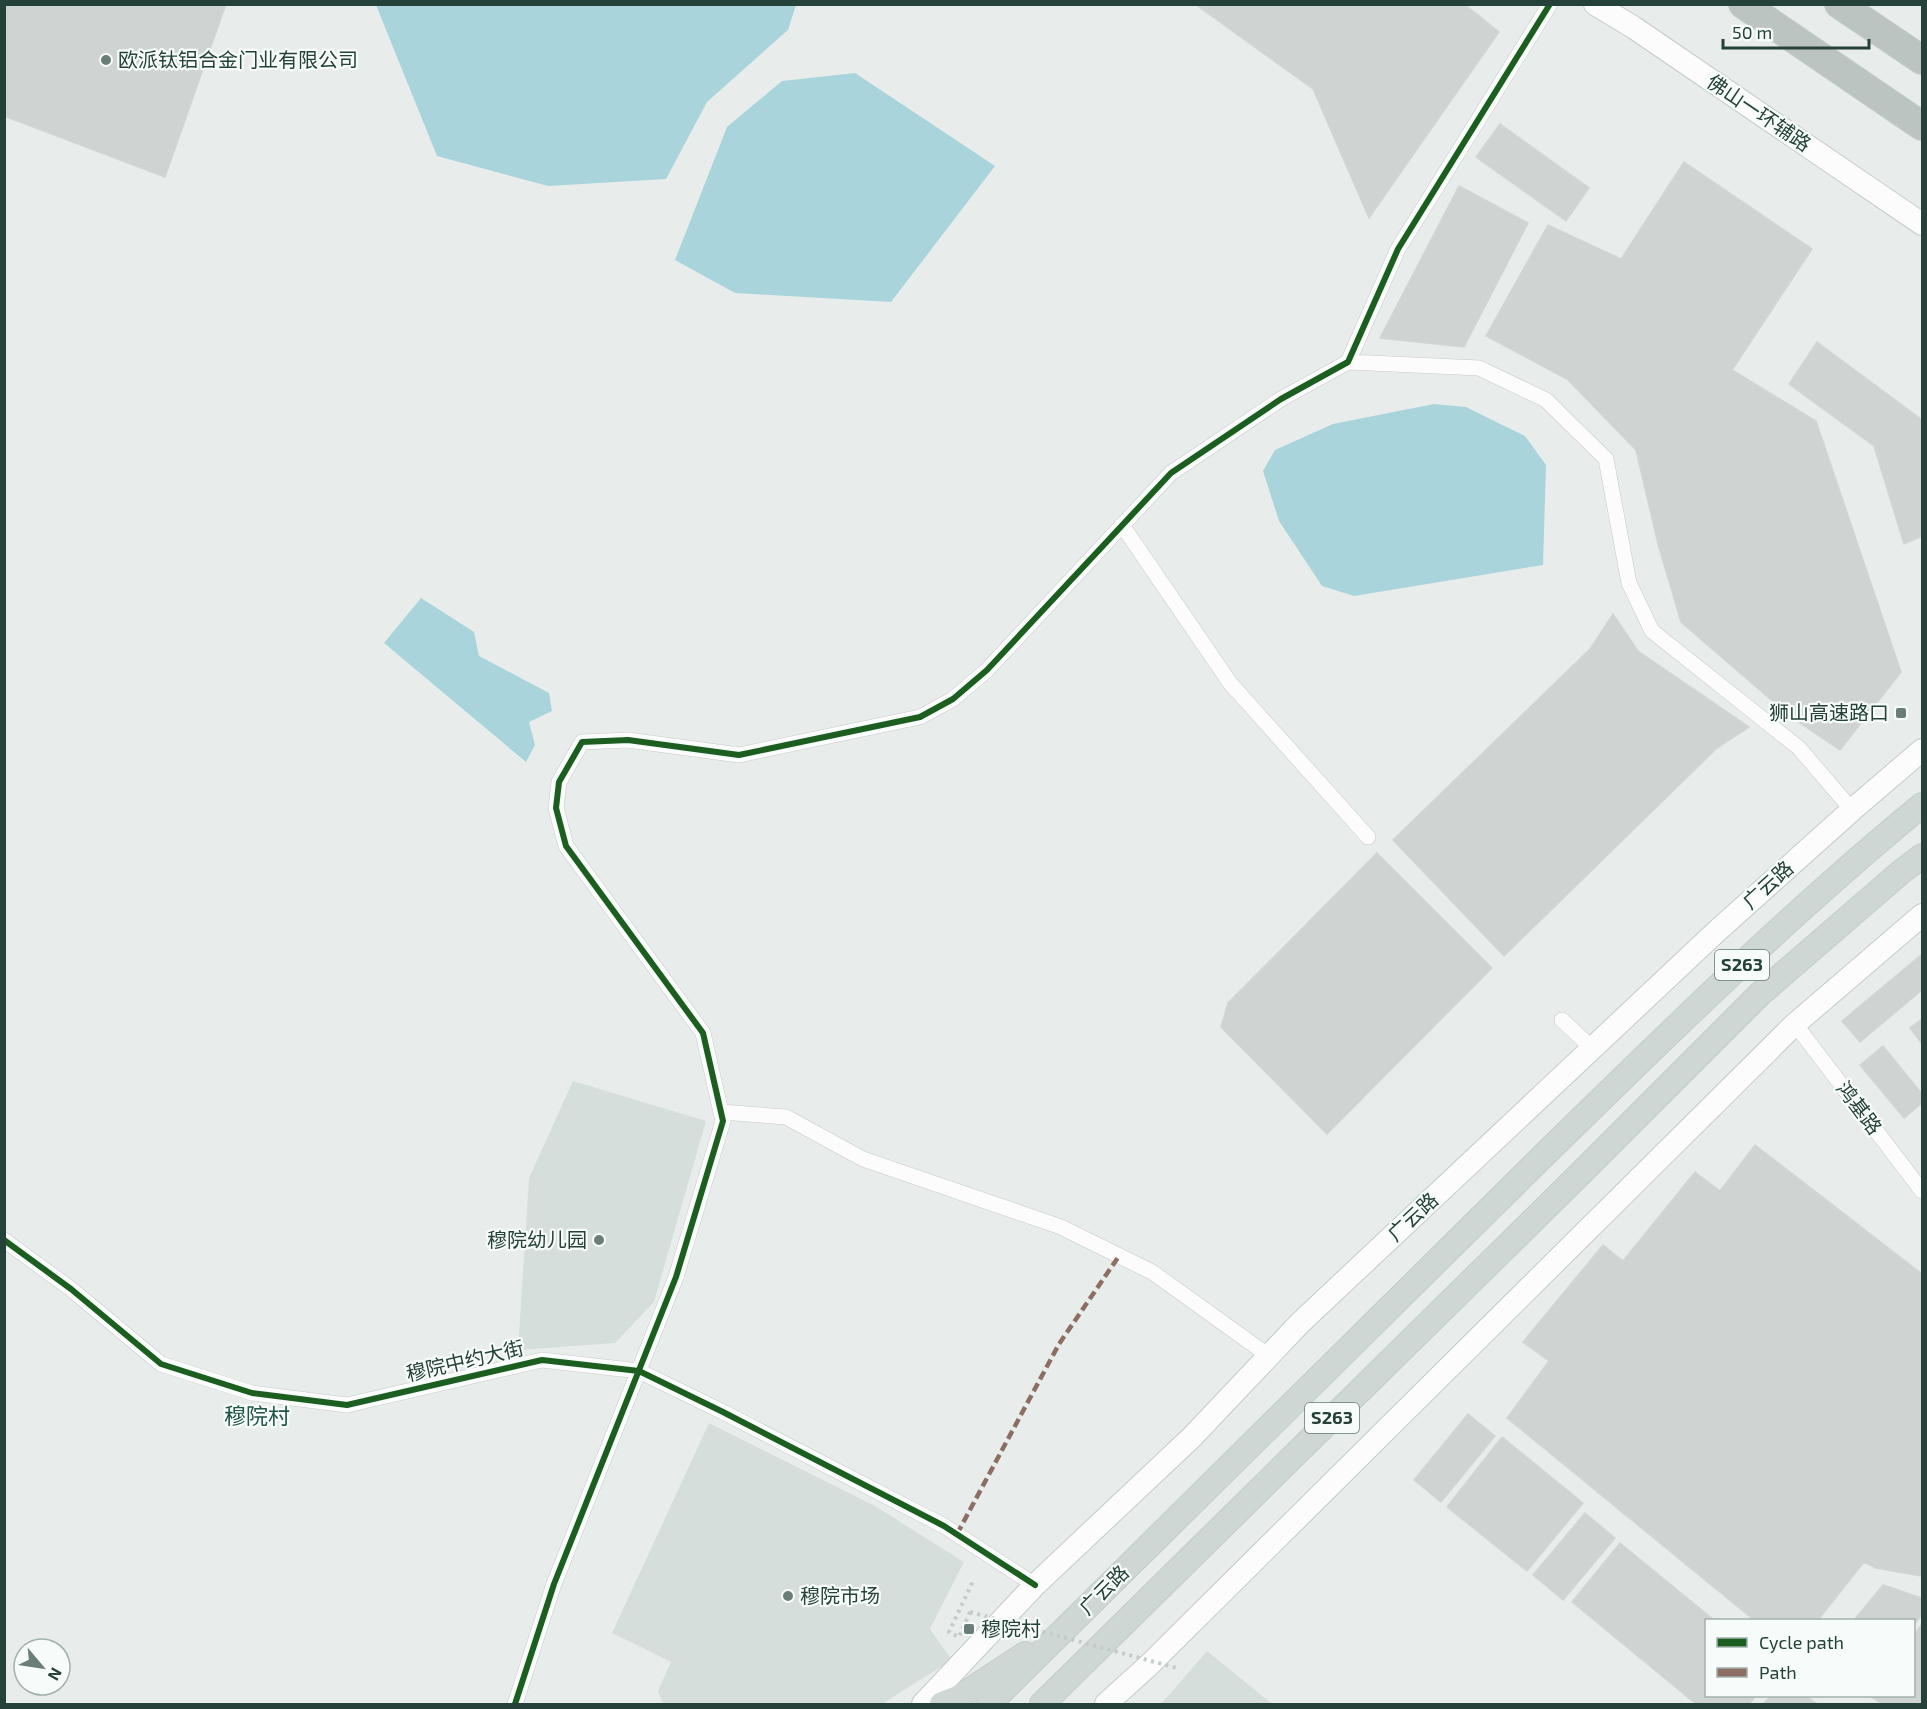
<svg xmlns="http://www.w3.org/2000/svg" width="1927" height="1709" font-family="'Exo 2','Noto Sans SC',sans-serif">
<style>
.built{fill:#d6dedb}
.water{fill:#a9d4db}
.building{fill:#cfd4d2;stroke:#d1d6d4;stroke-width:1.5}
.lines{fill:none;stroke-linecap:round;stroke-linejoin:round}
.minor-casing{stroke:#c5cac8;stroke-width:16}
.secondary-casing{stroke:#c3cbc8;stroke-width:24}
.primary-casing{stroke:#c3ccc9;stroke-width:26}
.motorway-casing{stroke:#c3ccc9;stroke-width:30}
.path{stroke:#c3ccca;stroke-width:4;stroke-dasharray:3 4.5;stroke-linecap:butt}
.minor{stroke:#fcfcfc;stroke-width:15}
.secondary{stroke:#fcfcfc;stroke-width:22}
.primary{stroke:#cfd7d5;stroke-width:24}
.motorway{stroke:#bcc4c2;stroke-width:28}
.path-bridge{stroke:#c3ccca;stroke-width:4;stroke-dasharray:3 4.5;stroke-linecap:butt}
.quiet{stroke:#8d6e63;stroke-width:4.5;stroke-dasharray:9 4.5;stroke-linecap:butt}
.cycleway-casing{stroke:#f7fbf9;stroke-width:10}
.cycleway{stroke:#1b5e20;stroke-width:6}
.poi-dot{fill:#697e78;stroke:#f7fbf9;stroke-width:2}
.labels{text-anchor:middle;stroke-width:4.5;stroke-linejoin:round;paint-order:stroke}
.shield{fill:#f7fbf9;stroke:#637a73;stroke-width:1.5}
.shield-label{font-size:18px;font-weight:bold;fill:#24423a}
.poi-label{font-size:20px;fill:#24423a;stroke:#f7fbf9;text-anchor:start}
.street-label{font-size:20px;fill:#24423a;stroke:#f7fbf9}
.quarter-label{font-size:22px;fill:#1f5548;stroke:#f7fbf9}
</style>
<rect width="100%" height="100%" fill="#e8edeb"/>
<path class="built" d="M573,1081L706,1121L654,1302L615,1343L518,1350L529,1178Z
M709,1423L875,1506L964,1562L930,1629L952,1660L882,1704H663L658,1691L671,1662L612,1633Z
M1207,1651L1272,1704H1161Z"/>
<path class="water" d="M376,5H796L788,30L707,102L666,179L548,186L437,156Z
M855,73L995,166L891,302L735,293L675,260L727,127L782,81Z
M1434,404L1466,407L1525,436L1546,465L1543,565L1354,596L1322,586L1279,521L1263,471L1275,450L1333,424Z
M421,598L474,632L479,656L549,693L552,711L529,722L535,745L526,762L384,643Z"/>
<path class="building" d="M4,4H226L165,177L4,116Z
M1195,4H1464L1499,32L1369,218L1313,89Z
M1500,124L1589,188L1566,221L1476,157Z
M1684,162L1812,249L1732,370L1816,421L1901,672L1840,750L1791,717L1681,622L1658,544L1636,450L1567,379L1486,336L1548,225L1621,259Z
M1459,186L1528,223L1464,347L1380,338Z
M1817,342L1922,420V536L1904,544L1874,446L1789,384Z
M1613,614L1638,651L1749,727L1717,748L1504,956L1393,840L1590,649Z
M1377,853L1492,968L1327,1134L1221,1027L1228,1003Z
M1922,954V990L1860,1042L1842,1021Z
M1922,1019V1044L1910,1028Z
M1883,1046L1922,1094V1103L1904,1118L1860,1065Z
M1755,1145L1922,1274V1576L1876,1568L1864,1562L1818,1620H1754L1507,1418L1549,1361L1523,1342L1603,1245L1623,1261L1695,1172L1720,1191Z
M1468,1414L1495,1436L1441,1502L1414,1480Z
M1502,1437L1583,1503L1527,1571L1447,1507Z
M1585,1513L1615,1538L1563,1600L1533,1575Z
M1620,1543L1714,1620H1706V1696H1756L1749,1704H1696L1572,1602Z
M1883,1585L1922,1598V1614L1914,1625V1620H1854Z
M1922,1624V1700L1919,1704H1882L1870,1696H1914V1635Z
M1771,1696H1806L1817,1704H1763Z"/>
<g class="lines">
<g class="minor-casing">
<path id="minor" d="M1348,362L1479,368L1546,400L1606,459L1629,583L1652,631L1799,748L1852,810
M1122,525L1230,683L1368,837
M1562,1020L1592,1048
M1795,1024L1922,1191
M721,1112L786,1117L863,1159L1061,1227L1152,1272L1269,1356
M4,1240L71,1289L161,1364L252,1393L347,1405L542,1360L639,1371L723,1412L944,1526L1035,1585
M515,1704L554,1584L676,1277L723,1121L703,1033L566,846L556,808L559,782L582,742L628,740L739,755L920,717L953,699L987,670L1171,473L1281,399L1348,362L1398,249L1550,4"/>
</g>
<g class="secondary-casing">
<path id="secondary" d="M1595,4L1633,27L1922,224
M923,1704L1035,1585L1192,1437L1300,1323L1717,931L1852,810L1922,750
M1106,1704L1149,1665L1795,1024L1922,915"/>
</g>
<g class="primary-casing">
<path id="primary" d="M942,1704L958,1698L1025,1654
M989,1704C1172,1522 1355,1340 1540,1159C1664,1038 1788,915 1922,805
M1042,1704L1583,1171L1760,994L1901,872L1922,856"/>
</g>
<g class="motorway-casing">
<path id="motorway" d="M1743,4L1922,126
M1839,4L1922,60"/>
</g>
<path class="path" d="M970,1612L959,1637L949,1632L973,1581"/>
<use href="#minor" class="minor"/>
<use href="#secondary" class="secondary"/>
<use href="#primary" class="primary"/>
<use href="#motorway" class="motorway"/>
<path class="path-bridge" d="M970,1612L1177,1668"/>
<path class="quiet" d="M957,1534L1059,1344L1119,1256"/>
<g class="cycleway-casing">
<path id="cycleway" d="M4,1240L71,1289L161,1364L252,1393L347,1405L542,1360L639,1371L723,1412L944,1526L1035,1585
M515,1704L554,1584L676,1277L723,1121L703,1033L566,846L556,808L559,782L582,742L628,740L739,755L920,717L953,699L987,670L1171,473L1281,399L1348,362L1398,249L1550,4"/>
</g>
<use href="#cycleway" class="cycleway"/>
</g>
<g class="poi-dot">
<circle cx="106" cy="60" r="6"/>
<rect x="1895" y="707" width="12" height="12" rx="3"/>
<circle cx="599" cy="1240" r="6"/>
<circle cx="788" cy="1596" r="6"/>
<rect x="963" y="1623" width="12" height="12" rx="3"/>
</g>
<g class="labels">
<g class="shield">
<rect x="1715" y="950" width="54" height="30" rx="4.5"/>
<rect x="1305" y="1403" width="54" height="30" rx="4.5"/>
</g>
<g class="shield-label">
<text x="1742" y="971">S263</text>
<text x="1332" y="1424">S263</text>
</g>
<g class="poi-label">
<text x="118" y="67">欧派钛铝合金门业有限公司</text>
<text x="1889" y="720" text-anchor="end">狮山高速路口</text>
<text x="587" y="1247" text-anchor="end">穆院幼儿园</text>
<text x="800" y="1603">穆院市场</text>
<text x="981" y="1636">穆院村</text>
</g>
<g class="street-label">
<text transform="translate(1759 113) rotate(34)" y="7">佛山一环辅路</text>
<text transform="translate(1768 885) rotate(-42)" y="7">广云路</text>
<text transform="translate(1859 1108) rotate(53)" y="7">鸿基路</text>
<text transform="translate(1413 1217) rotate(-43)" y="7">广云路</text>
<text transform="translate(465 1361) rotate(-13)" y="7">穆院中约大街</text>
<text transform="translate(1104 1590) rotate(-45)" y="7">广云路</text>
</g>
<g class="quarter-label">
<text x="257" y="1424">穆院村</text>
</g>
</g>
<rect width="1927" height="1709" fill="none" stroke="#24423a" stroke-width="12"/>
<rect x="1705" y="1619" width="210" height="78" fill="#f7fbf9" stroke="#a3b1ad" stroke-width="1.5"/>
<rect x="1717" y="1638" width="30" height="9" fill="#1b5e20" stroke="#a3b1ad" stroke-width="1.5"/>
<text x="1759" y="1649" font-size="18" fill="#24423a">Cycle path</text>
<rect x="1717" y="1668" width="30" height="9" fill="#8d6e63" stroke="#a3b1ad" stroke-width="1.5"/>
<text x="1759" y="1679" font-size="18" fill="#24423a">Path</text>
<g transform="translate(42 1667) rotate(119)"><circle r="28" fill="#f7fbf9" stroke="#a3b1ad" stroke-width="1.5"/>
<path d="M0-4.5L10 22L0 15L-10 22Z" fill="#697e78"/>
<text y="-9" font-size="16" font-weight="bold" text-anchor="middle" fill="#24423a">N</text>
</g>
<path d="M1723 39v9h146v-9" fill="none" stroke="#24423a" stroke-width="3"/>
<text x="1732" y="39" font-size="18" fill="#24423a" stroke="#f7fbf9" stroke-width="4.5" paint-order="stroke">50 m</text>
</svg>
